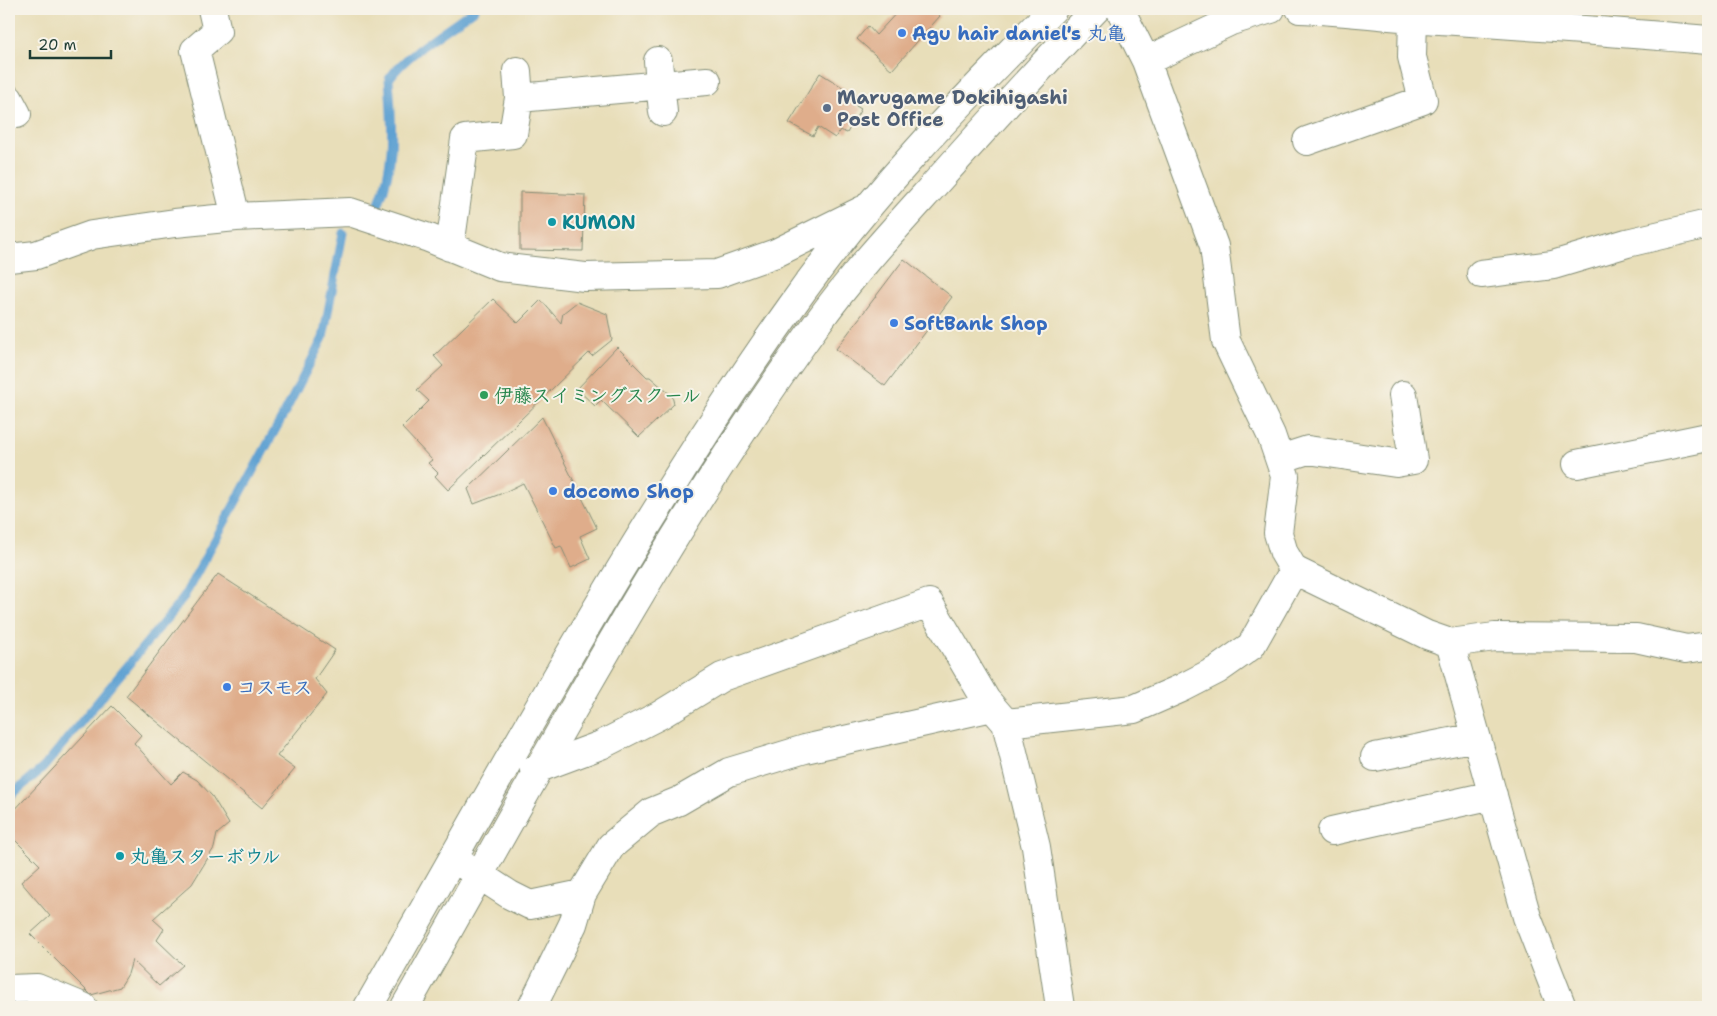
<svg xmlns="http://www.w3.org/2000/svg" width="1717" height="1016" font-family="'Shantell Sans','Klee One',sans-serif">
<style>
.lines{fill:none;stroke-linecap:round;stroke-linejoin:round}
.stream{stroke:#5fa1d2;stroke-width:9}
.building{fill:#dfad8b}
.minor-casing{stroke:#848e76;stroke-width:30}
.minor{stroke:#fff;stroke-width:28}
.shop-dot{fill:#3f7fe0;stroke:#f7f3e8;stroke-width:2}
.service-dot{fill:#5c6f8a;stroke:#f7f3e8;stroke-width:2}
.culture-dot{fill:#0f9aa8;stroke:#f7f3e8;stroke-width:2}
.leisure-dot{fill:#2e9e5b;stroke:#f7f3e8;stroke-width:2}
.labels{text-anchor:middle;stroke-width:4;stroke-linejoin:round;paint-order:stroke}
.shop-label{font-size:19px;font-weight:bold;fill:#366cbe;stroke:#f7f3e8;text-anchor:start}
.service-label{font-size:19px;font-weight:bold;fill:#4e5e75;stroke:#f7f3e8;text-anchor:start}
.culture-label{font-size:19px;font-weight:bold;fill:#0d838f;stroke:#f7f3e8;text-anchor:start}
.leisure-label{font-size:19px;font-weight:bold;fill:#27864d;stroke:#f7f3e8;text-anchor:start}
</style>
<rect width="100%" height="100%" fill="#f7f3e8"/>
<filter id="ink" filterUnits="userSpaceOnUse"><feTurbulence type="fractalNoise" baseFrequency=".02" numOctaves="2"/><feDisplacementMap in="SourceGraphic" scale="10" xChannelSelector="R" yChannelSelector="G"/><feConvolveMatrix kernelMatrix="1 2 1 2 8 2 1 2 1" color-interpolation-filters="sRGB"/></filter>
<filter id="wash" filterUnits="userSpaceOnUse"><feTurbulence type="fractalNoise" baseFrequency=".0096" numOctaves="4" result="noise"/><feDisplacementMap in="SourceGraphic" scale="20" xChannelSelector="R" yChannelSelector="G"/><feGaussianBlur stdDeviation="1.12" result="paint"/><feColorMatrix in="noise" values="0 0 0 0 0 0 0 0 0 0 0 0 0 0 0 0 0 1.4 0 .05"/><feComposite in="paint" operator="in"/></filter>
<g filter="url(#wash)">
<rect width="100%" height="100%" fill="#e8deb9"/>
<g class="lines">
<!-- stream -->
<path class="stream" d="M379 203C396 161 392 124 389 79 405 55 450 27 475 9
M9 797 43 768 182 600 284 414 323 338 343 233"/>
</g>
<g id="blocks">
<!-- building -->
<path class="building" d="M900 9H933L940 16 892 70 857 39 868 26 876 35Z
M820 73 860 98 856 106 861 109 847 133 840 130 835 138 818 127 813 136 789 123Z
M520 192 585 195 583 251 520 250Z
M904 259 952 297 885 386 836 349Z
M493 299 518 323 541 300 561 323 563 313 577 302 607 314 612 340 592 356 589 353 448 490 435 476 438 473 428 463 432 460 402 428 429 401 417 390 443 366 434 356Z
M617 347 647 377H650L672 396 674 404 639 437 601 400 595 406 577 389Z
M542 417 597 528 580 536 590 559 571 568 561 546 556 548 523 483 503 493 474 504 468 489Z
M218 574 335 650 315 679 327 694 277 756 295 769 262 808 126 696Z
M112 706 141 735 134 743 171 784 183 772 197 780 212 796 229 824 217 834 214 848 192 884 153 919 164 929 157 940 183 965 159 986 132 960 128 974 120 987 91 995 30 934 50 916 21 882 40 865 9 834V816Z"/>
</g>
</g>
<g filter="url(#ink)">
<use href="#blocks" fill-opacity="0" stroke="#848e76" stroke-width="1"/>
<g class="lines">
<defs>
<path id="minor" d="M212 9 217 31 195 50 236 217
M1120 9 1146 61 1214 246 1226 341 1271 435 1285 476 1278 533 1284 553 1294 570 1427 635 1450 643 1495 637 1636 638 1686 649 1708 646
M1300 9C1347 11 1393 17 1440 20 1529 26 1619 32 1708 40
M658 61 663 112
M1146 61 1231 21 1271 9
M517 71 519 98
M9 99 17 114
M1307 141 1423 100 1412 57 1413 17
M450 247 465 139 513 134 519 98 707 81
M9 258 36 255 92 235 175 223 236 217 350 212 429 238 500 267 585 277 717 274 776 253 863 210
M1481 274 1553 265 1627 243 1708 224
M1280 459 1308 450 1396 463 1413 460 1403 395
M1577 464 1708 437
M1450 643 1527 917 1562 1007
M1375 757 1476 737
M534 770 601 745 660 715 722 677 929 603 986 700 1006 723
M1332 831 1493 795
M464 865 510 895 530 905 582 894 573 924 532 1007
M582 894 611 846 652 812 679 801 729 772 805 749 992 707
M9 989 37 988 83 1007
M368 1007C504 771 633 529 791 307 867 199 960 102 1053 9
M405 1007C536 777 660 540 816 325 849 279 888 236 926 194 982 131 1038 69 1096 9
M1060 1007 1036 847 1006 723 1134 709 1182 688 1217 670 1251 646 1294 570"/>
</defs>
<!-- minor casing -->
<use href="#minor" class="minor-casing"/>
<!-- minor -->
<use href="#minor" class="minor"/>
</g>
</g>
<!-- markers -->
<g class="shop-dot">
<circle cx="902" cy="33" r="5"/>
<circle cx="894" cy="323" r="5"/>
<circle cx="553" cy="491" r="5"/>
<circle cx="227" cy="687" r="5"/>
</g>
<circle class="service-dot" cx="827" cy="108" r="5"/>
<g class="culture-dot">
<circle cx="552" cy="222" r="5"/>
<circle cx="120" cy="856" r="5"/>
</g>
<circle class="leisure-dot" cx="484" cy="395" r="5"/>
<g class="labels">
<!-- shop labels -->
<g class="shop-label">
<text x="912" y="40">Agu hair daniel's 丸亀</text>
<text x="904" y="330">SoftBank Shop</text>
<text x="563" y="498">docomo Shop</text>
<text x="237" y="694">コスモス</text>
</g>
<!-- service labels -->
<g class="service-label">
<text x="837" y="104">Marugame Dokihigashi<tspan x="837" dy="22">Post Office</tspan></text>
</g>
<!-- culture labels -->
<g class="culture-label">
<text x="562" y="229">KUMON</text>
<text x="130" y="863">丸亀スターボウル</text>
</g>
<!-- leisure labels -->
<g class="leisure-label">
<text x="494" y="402">伊藤スイミングスクール</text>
</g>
</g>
<!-- margin -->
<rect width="1717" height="1016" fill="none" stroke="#f7f3e8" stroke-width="30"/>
<!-- scale -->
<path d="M30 50v8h81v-8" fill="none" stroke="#1f3d34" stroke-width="2.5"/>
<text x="38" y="50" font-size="15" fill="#1f3d34" stroke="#f7f3e8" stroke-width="4" paint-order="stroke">20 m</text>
</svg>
